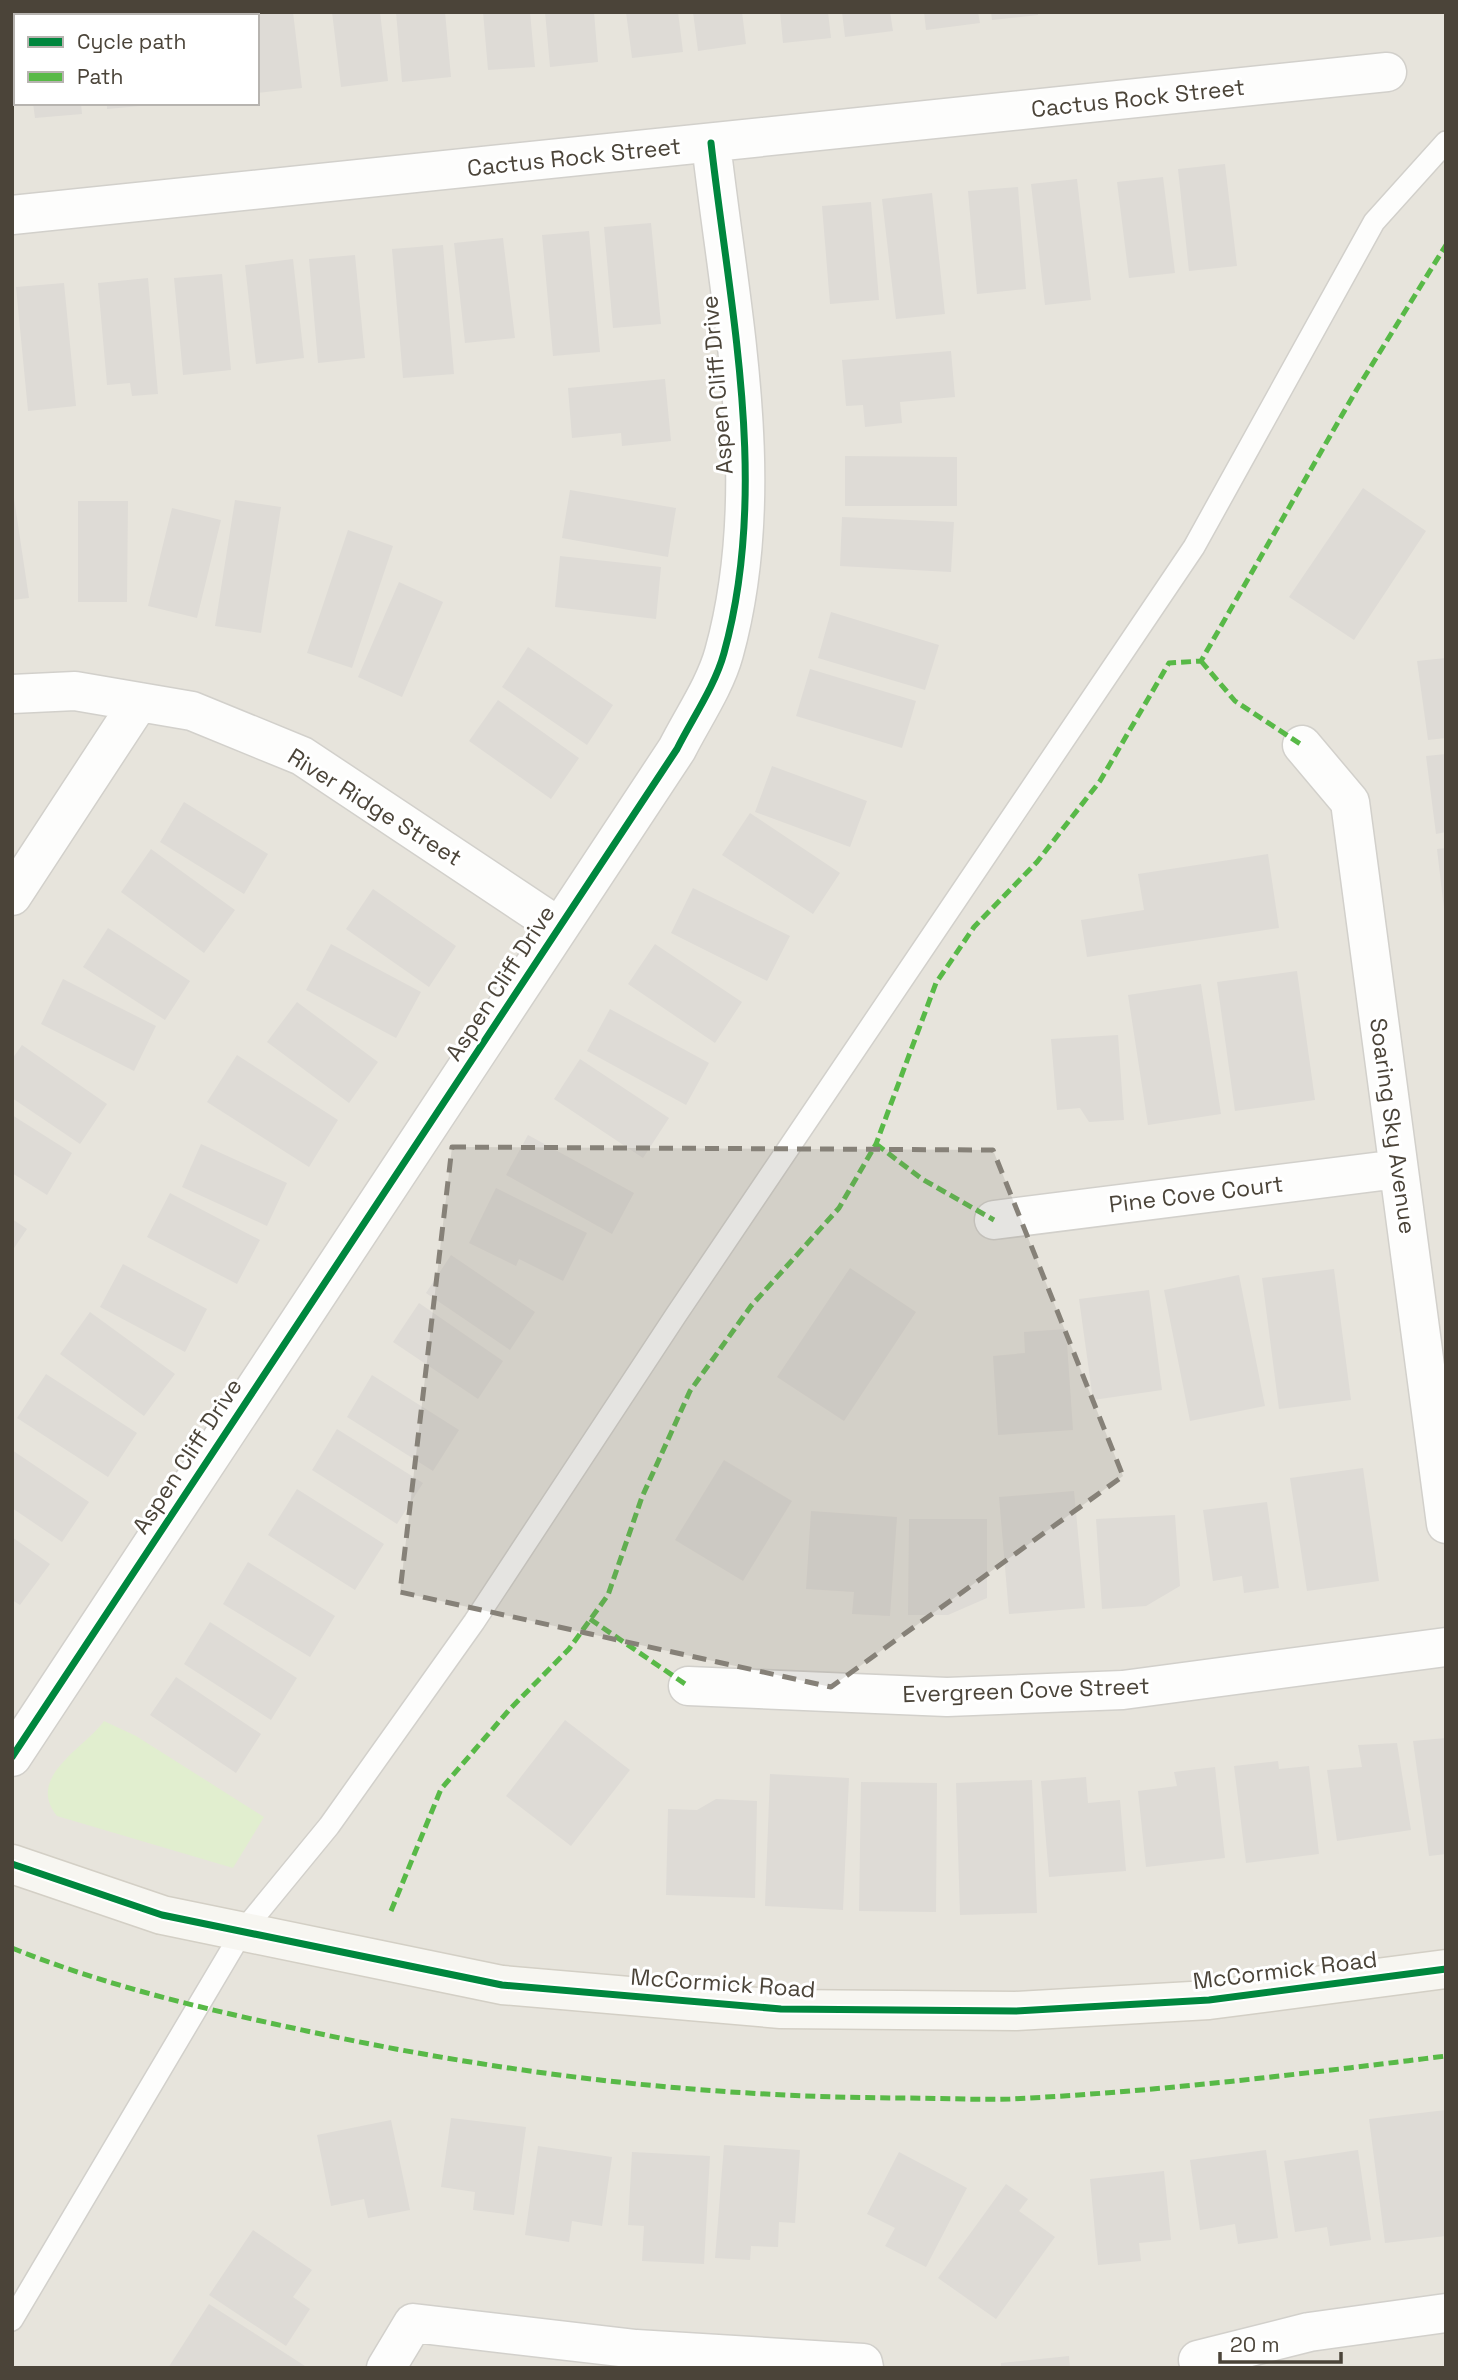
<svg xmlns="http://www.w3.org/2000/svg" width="1458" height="2380" font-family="'Space Grotesk',sans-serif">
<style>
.residential{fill:#e7e4dc;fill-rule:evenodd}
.green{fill:#e1eecf}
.building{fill:#dedbd6}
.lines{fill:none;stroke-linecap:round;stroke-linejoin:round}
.lane-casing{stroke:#d2d0cb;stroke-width:24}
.street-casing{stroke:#d2d0cb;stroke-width:41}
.secondary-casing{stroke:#d3cfc5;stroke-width:41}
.lane{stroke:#fdfdfc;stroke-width:21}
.street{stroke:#fdfdfc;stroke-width:38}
.secondary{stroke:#f7f6f1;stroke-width:38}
.quiet{stroke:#58b947;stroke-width:5;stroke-dasharray:10 5;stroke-linecap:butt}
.cycleway-casing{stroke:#fff;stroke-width:11}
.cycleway{stroke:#00873e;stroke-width:7}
.marked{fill:#868178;fill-opacity:0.2;stroke:#868178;stroke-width:5;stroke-dasharray:14 9;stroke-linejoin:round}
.labels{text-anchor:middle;stroke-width:6;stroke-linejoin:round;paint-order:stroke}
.street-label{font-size:23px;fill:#4b4439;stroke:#fff}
</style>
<rect width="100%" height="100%" fill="#f4f2ee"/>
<!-- residential -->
<path class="residential" d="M12 12H1446V2368H12ZM16 16H257V103H16Z"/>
<!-- green -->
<path class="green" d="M104 1721 136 1736 264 1817 233 1868 57 1816C25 1777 85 1748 104 1721Z"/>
<!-- building -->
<path class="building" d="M99 12H145L146 16H99Z
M181 12H232L233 16H181Z
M247 12H293L302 88 257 93V16H248Z
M332 12H380L388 81 341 87Z
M396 12H445L451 77 402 82Z
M483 12H530L535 67 488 70Z
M545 12H594L598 62 550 67Z
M626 12H678L683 52 632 58Z
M693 12H742L746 44 698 51Z
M780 12H828L831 38 783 43Z
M842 12H890L893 31 845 37Z
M924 12H978L980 23 926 30Z
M991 12H1038V15L992 20Z
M33 103H81L82 114 35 118Z
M107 103H151V105L107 109Z
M1225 164 1237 266 1189 271 1178 169Z
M1163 177 1175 273 1129 278 1117 182Z
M1077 179 1091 300 1045 305 1031 184Z
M1018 187 1026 289 977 294 968 191Z
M932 193 945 314 896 319 882 199Z
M871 202 879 300 830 304 822 206Z
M651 223 661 324 613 328 604 227Z
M589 231 600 352 553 356 542 235Z
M503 238 515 338 465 343 454 243Z
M443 245 454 374 403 378 392 249Z
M355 255 365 358 318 363 309 259Z
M293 259 304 358 256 364 245 265Z
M222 274 231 370 183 375 174 278Z
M148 278 158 394 132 396 130 383 107 385 98 283Z
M64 283 76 406 28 411 16 287Z
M951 351 955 397 900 402 902 423 865 427 863 405 846 406 842 360Z
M665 379 671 441 622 446 621 433 572 438 568 388Z
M845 456 957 457V506H845Z
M12 485 29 598 12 600Z
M1363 488 1426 531 1354 640 1289 597Z
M570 490 676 508 668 557 562 538Z
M235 500 281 507 261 633 215 626Z
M78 501H128L127 602H78Z
M172 508 221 520 197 618 148 606Z
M842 517 954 522 951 572 840 566Z
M348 530 393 546 352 668 307 653Z
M560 556 661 567 656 619 555 607Z
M399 582 443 602 402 697 358 677Z
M831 612 939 645 925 690 818 658Z
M528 647 613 705 587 745 502 687Z
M1446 658V738L1428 740 1417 661Z
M810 669 916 701 902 748 796 716Z
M498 700 579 758 551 799 469 741Z
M1446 754V832L1436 834 1426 756Z
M772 766 867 801 850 847 755 812Z
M184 802 268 854 244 894 160 842Z
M750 813 840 873 813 914 722 855Z
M1446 848V909H1444L1437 849Z
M151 849 235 910 204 953 121 892Z
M1268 854 1279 928 1087 957 1081 920 1144 910 1138 874Z
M693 888 790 936 767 981 671 933Z
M373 889 456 946 429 987 346 929Z
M108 928 190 981 165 1020 83 967Z
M331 944 421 992 396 1038 306 990Z
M655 944 742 1002 715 1043 628 984Z
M1297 971 1315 1100 1235 1111 1217 982Z
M63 979 156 1026 134 1071 41 1024Z
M1201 984 1221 1114 1148 1125 1128 995Z
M297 1002 378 1062 349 1103 267 1042Z
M610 1009 709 1063 686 1105 587 1051Z
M1118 1035 1124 1120 1089 1122 1080 1108 1057 1110 1051 1039Z
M22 1045 107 1104 80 1144 12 1098V1059Z
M237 1055 338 1120 309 1167 207 1102Z
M580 1059 669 1118 643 1158 554 1099Z
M12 1115 72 1153 47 1195 12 1173Z
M528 1135 634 1193 612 1234 506 1175Z
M201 1144 287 1183 267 1226 182 1187Z
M496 1188 587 1233 563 1281 519 1259 516 1266 469 1243Z
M170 1193 260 1240 237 1284 147 1237Z
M12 1219 27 1229 12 1251Z
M451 1255 535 1312 510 1350 426 1293Z
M123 1264 207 1309 185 1352 100 1307Z
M850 1268 916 1312 844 1421 777 1377Z
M1334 1269 1351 1400 1279 1409 1262 1278Z
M1239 1275 1265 1406 1190 1421 1164 1290Z
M1149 1290 1162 1390 1093 1400 1079 1299Z
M419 1303 503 1361 478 1399 393 1342Z
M90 1312 175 1374 144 1416 60 1354Z
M1066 1329 1073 1430 998 1435 993 1356 1025 1353 1024 1332Z
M46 1374 137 1433 108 1477 17 1418Z
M372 1375 459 1430 433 1471 347 1417Z
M337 1429 423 1483 397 1524 312 1470Z
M12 1450 89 1502 62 1542 12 1508Z
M724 1460 792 1501 743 1581 675 1540Z
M1363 1468 1379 1581 1307 1591 1290 1478Z
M297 1489 384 1544 355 1590 268 1535Z
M1074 1491 1085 1608 1009 1614 999 1497Z
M1267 1502 1279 1588 1244 1593 1242 1576 1213 1581 1203 1510Z
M811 1511 897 1517 890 1616 852 1614 854 1592 806 1589Z
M1175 1515 1180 1586 1146 1606 1102 1609 1096 1519Z
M909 1519H987V1598L948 1615H908Z
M12 1537 50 1564 20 1605 12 1600Z
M248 1562 335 1616 310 1657 223 1604Z
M210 1622 297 1678 271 1720 184 1664Z
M176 1677 261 1734 236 1773 150 1715Z
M565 1720 630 1770 571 1846 506 1796Z
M1446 1738V1854L1429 1856 1413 1741Z
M1397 1743 1411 1830 1337 1841 1327 1770 1362 1767 1358 1745Z
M1278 1761 1279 1769 1309 1766 1319 1854 1246 1863 1234 1766Z
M1215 1767 1225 1858 1146 1867 1138 1791 1177 1786 1174 1772Z
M770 1774 849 1778 843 1910 765 1906Z
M1086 1777 1088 1803 1120 1800 1126 1871 1049 1877 1041 1781Z
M1032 1780 1037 1913 960 1915 956 1783Z
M861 1782 937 1783 936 1912 859 1911Z
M716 1799 757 1801 755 1898 666 1895 668 1809 697 1810Z
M1446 2110V2236L1385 2243 1369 2119Z
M451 2118 526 2127 514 2215 473 2210 475 2192 441 2187Z
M391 2120 410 2210 368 2218 364 2199 331 2206 317 2135Z
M724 2145 800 2150 795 2223 779 2222 778 2247 751 2246 750 2260 715 2258Z
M538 2146 612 2157 602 2226 572 2221 569 2242 525 2235Z
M1266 2150 1278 2238 1238 2244 1235 2224 1200 2230 1190 2160Z
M1358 2150 1371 2240 1330 2246 1327 2227 1295 2232 1284 2161Z
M632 2152 710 2156 704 2264 642 2261 644 2226 628 2225Z
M899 2152 967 2188 926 2267 885 2246 895 2228 867 2214Z
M1164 2171 1171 2240 1139 2243 1141 2261 1098 2265 1090 2179Z
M1006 2184 1028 2199 1019 2211 1055 2237 996 2319 938 2278Z
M253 2230 312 2270 293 2297 310 2309 286 2346 209 2295Z
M209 2304 305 2366 304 2368H168Z
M1069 2356 1070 2368H1001V2363Z"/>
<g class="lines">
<defs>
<path id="lane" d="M12 2320 242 1932 329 1826 474 1622 676 1315 1194 547 1374 222 1446 142"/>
<path id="street" d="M12 215 1387 72
M12 694 75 691 192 711 302 756 559 927
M1302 745 1350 802 1446 1524
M12 896 139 702
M994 1220 1398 1169
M688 1686 947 1697 1123 1690 1446 1647
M12 1757 677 749C692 719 715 686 724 653 770 487 730 310 711 143
M1198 2360 1309 2332 1446 2313
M386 2368 413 2323 636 2349 863 2363 864 2368"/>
<path id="secondary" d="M12 1864 162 1915 502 1985 781 2009 1016 2011 1209 2000 1446 1969"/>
</defs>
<!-- lane casing -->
<use href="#lane" class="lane-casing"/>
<!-- street casing -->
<use href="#street" class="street-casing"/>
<!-- secondary casing -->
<use href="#secondary" class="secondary-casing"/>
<!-- lane -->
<use href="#lane" class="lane"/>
<!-- street -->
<use href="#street" class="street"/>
<!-- secondary -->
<use href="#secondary" class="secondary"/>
<!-- quiet -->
<path class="quiet" d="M1201 661 1235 701 1302 745
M876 1144 922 1179 994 1220
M590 1619 688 1686
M391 1911 441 1789 509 1710 569 1649 608 1595 642 1497 690 1391 751 1306 839 1208 876 1144 936 983 974 927 1037 862 1100 781 1169 663 1201 661 1357 389 1446 245
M12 1948C111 1988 217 2012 321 2034 514 2075 703 2097 900 2098 937 2098 974 2100 1010 2099 1156 2092 1301 2074 1446 2056"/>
<defs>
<path id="cycleway" d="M12 1757 677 749C692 719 715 686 724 653 770 487 730 310 711 143
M12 1864 162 1915 502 1985 781 2009 1016 2011 1209 2000 1446 1969"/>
</defs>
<!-- cycleway casing -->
<use href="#cycleway" class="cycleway-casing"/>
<!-- cycleway -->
<use href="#cycleway" class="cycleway"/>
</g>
<!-- marked area -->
<path class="marked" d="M452 1147 993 1150 1123 1476 831 1687 400 1592Z"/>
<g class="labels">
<!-- street labels -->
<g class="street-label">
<text transform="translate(1138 98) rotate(-6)" y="8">Cactus Rock Street</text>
<text transform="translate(574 157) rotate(-6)" y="8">Cactus Rock Street</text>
<text transform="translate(717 385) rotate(-95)" y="8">Aspen Cliff Drive</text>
<text transform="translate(375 807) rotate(32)" y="8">River Ridge Street</text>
<text transform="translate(500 983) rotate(-57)" y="8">Aspen Cliff Drive</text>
<text transform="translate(1393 1126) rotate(82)" y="8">Soaring Sky Avenue</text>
<text transform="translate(1196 1194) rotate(-7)" y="8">Pine Cove Court</text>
<text transform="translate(187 1456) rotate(-57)" y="8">Aspen Cliff Drive</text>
<text transform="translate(1026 1690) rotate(-2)" y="8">Evergreen Cove Street</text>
<text transform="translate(1285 1970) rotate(-7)" y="8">McCormick Road</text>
<text transform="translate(723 1983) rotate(4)" y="8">McCormick Road</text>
</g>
</g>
<!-- border -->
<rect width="1458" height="2380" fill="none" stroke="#4b4439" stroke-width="28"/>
<!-- legend -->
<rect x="14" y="14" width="245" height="91" fill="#ffffff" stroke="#b7b4b0" stroke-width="2"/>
<rect x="28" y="37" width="35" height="10" fill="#00873e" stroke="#b7b4b0" stroke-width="2"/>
<text x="77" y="49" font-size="21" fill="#4b4439">Cycle path</text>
<rect x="28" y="72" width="35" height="10" fill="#58b947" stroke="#b7b4b0" stroke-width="2"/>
<text x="77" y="84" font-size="21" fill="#4b4439">Path</text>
<!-- scale -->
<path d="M1220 2352v10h121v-10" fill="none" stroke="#4b4439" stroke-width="3.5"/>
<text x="1230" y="2352" font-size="21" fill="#4b4439" stroke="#ffffff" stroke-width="5" paint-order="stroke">20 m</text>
</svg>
